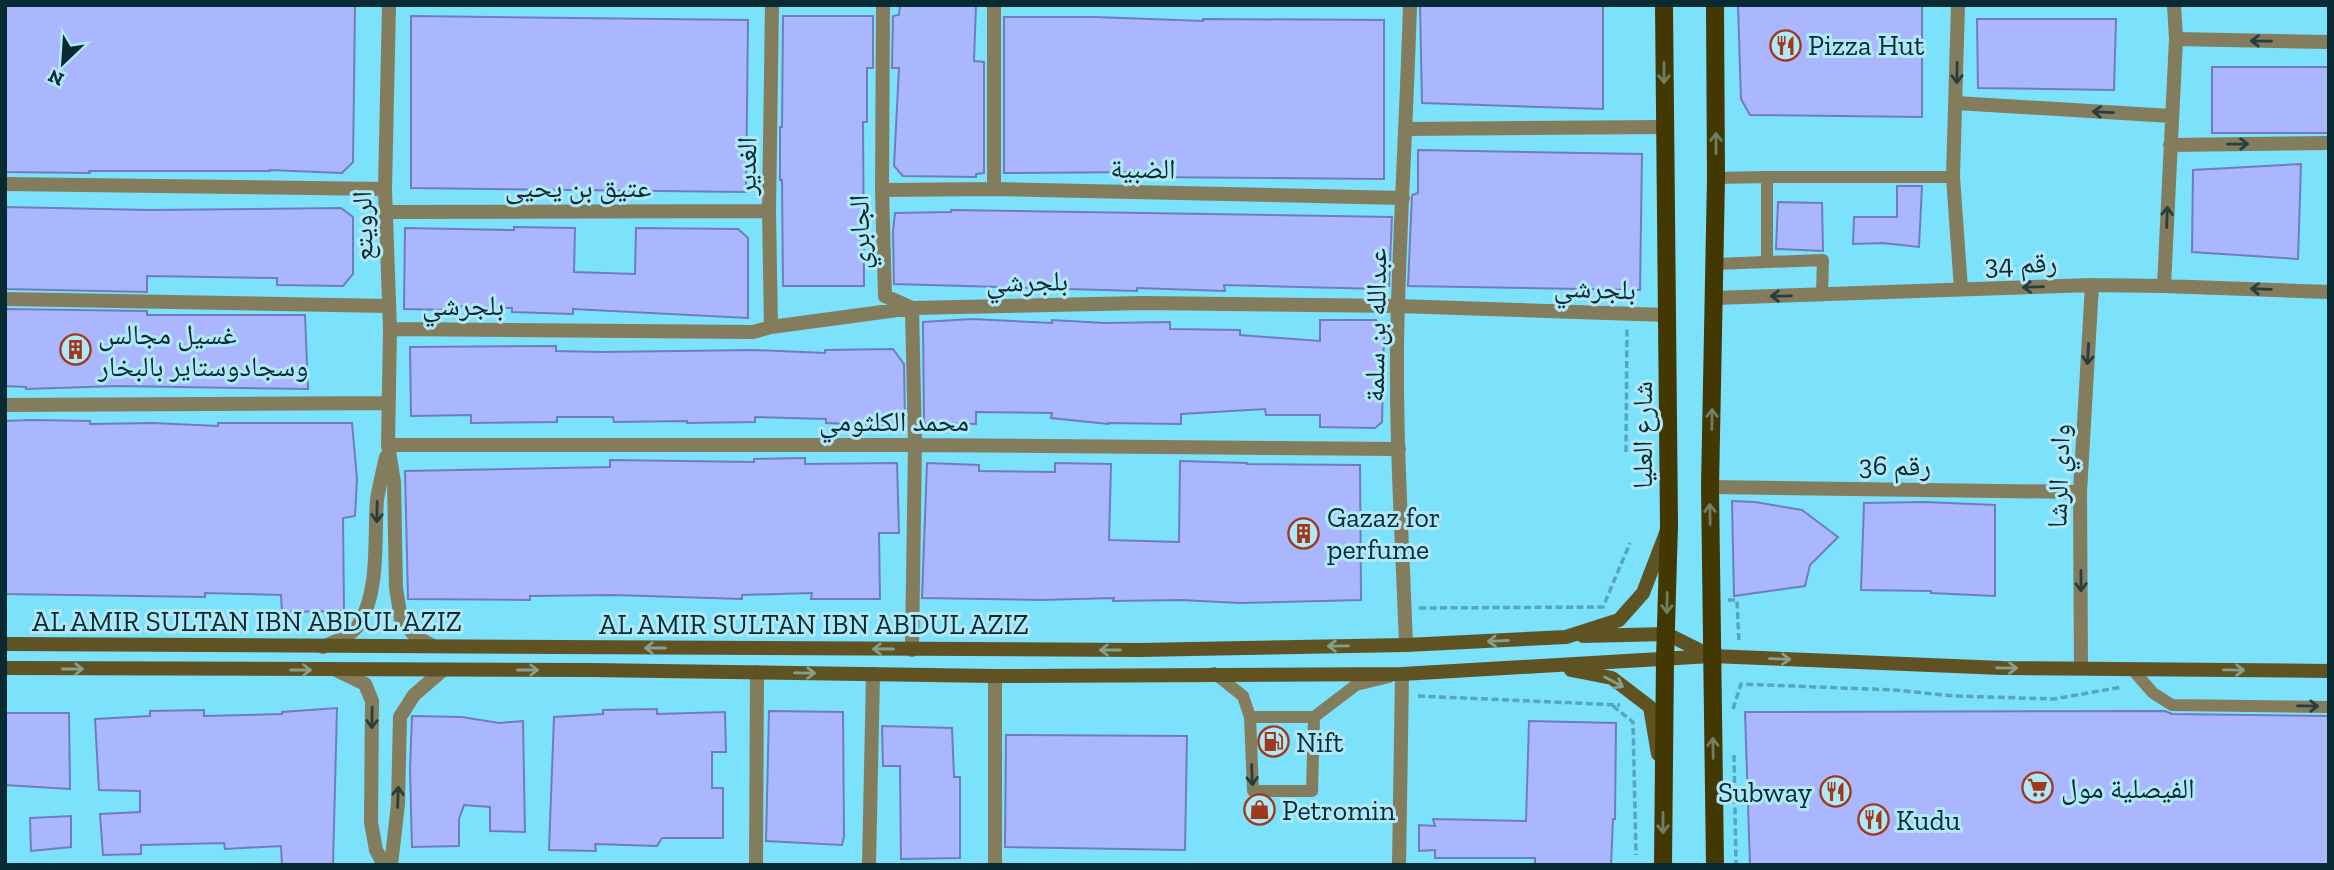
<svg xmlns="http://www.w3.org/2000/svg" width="2334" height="870" font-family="'Zilla Slab','Noto Naskh Arabic',serif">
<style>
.building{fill:#aab7fe;stroke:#717cbd;stroke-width:2}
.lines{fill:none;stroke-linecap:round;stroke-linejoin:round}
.path{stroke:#57a7ba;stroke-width:3.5;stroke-dasharray:7 3.5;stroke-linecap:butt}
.lane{stroke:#837c5d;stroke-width:12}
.street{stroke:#837c5d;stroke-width:14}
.secondary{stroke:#5f5323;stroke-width:14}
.primary{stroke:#433702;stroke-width:18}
.oneway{stroke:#273e3d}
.oneway2{stroke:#6f7e64}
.oneway3{stroke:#889e8d}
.labels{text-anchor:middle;stroke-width:6;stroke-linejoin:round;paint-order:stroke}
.poi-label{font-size:28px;fill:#082a32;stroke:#b0e8f7;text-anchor:start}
.street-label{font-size:28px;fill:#082a32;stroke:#b0e8f7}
</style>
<rect width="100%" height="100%" fill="#7ce1fa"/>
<!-- building -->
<path class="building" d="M5 5H355L353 162 342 173 270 170V171H89L90 173 5 172Z
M900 5H976L974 61 984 62V173L976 174V177L903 176 894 166 899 68H892L893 16 899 15Z
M1420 5H1603V109L1422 103Z
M1738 5H1922V117L1750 115 1741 99Z
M411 16 748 20 746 192 411 188Z
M783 16H873V68H867V122H863L864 286H783L782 180H780V127H782Z
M1004 17H1095L1203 21V19L1384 20V179L1140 177V172L1004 173Z
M1977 19H2116L2114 90 1978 88Z
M2212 67H2329V133H2212Z
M1418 150 1642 154 1640 290 1408 286 1412 195 1418 193Z
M2301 164 2298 259 2192 252 2193 170Z
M1897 186H1922L1919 247 1883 243 1853 244 1854 217H1897Z
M1778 202 1822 203 1823 251 1776 249Z
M5 207 150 210 341 208 353 217V274L343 286 277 285V278L147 276V292L5 289Z
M951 210 1392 217 1389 286H1381V289L1224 285 1225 291 1137 288V291L894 284 893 231 895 213 951 212Z
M514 227 575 228 574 272 635 274 636 228 738 229 748 238V318L573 309V314L512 312V308L449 306V310L404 309 405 228 514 230Z
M5 309 147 311V315H305L308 389 117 386 26 389V387L5 386Z
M972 319 1052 323V320L1105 323 1170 322V329L1240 330V335L1320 341V320H1376L1384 335 1382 422 1375 428 1320 427V415H1266L1265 409 1181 414V424L1108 423V424L1051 418 1052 413 976 412V424L924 423 923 322Z
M556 346V351L602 352 754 350 825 353V350L893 349 904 364 905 422H896L895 426 826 423V419L755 417V422L687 423V421L614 422 613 417H557V422L471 423V415L411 416 410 347Z
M32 420 90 421V424L153 423 218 426V423H352L357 479 355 516 343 518 344 611 282 612 281 595 205 593V597L5 594V421Z
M805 458V464L897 463 899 533H879L880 599H811L812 593 742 595V599L613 595 530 596V600L408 599 405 471 610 467V460L754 462V459Z
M1180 461 1247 463V464L1360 465 1361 600 1240 603 1181 600 1113 601 1114 598 1041 600 922 598 927 463 979 465V471L1055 472V463L1111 464 1109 540 1179 542Z
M1732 501 1755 502 1802 510 1838 537 1810 565 1805 586 1734 596Z
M1925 502 1995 505V596L1931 593V591L1861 590 1864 503Z
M337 708 333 865H282L281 846 225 849 224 843 141 845V854L103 855 100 814 140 812V791L99 790 95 719 150 716V711L204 710V716L282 714V712Z
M657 709V714L725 712 726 752H712V788H723V838H662L657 846 595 844 596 851 549 850 554 717 603 714V710Z
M769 711 843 712 844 836 842 845 766 841Z
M2165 711 2172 714 2329 716V865H1750L1745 712Z
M5 713H69L70 789 5 785Z
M412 716 462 717 499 723 523 721 525 832 490 831V807L464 805 459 819V846L412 847 410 770Z
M1529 721 1616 723 1615 819H1613L1611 865H1535V858H1435V850L1419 851V825L1435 826 1433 819 1526 821Z
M882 726 952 728 954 777H960V858L901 859 900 766H883Z
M1006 735 1187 736 1185 850 1005 847Z
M71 816V847L31 851 30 818Z"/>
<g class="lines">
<!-- path -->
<path class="path" d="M1626 452 1627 328
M1728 600H1737L1739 643
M1419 608 1603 607 1630 543
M1418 696 1620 705
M1613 706 1633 722 1636 855
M1733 709 1741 684 1895 690 1955 696 2054 699 2122 687
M1734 755 1736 865"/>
<!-- lane -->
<path class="lane" d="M1767 177H1953
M1716 178 1767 177V260
M1715 264 1823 260 1822 295
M2132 669 2153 693 2172 705 2329 707
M1214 673 1243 696 1250 717 1253 791H1312L1314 717 1356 685 1389 677
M1250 717H1314"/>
<!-- street -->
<path class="street" d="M389 5 385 189 390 329 388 445 394 482 396 588 401 619 415 636 433 646
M883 5 882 190 885 296 912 308 915 445 912 650
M1958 5 1953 177 1961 289
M2176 39 2329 42
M1956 103 2171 116
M1406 129 1664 127
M2170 145 2329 143
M5 184 385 189
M994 189V5
M882 190 994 189 1403 198
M386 212 769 211
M2164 286 2176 39 2174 5
M1715 298 2092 285 2164 286 2329 292
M5 299 388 306
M771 327 769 211 772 5
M390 329 753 332 771 327 912 308 1142 303 1398 306 1667 315
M5 405 388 403
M388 445H915L1399 449
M1710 487 2080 492
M1406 645C1402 532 1394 417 1398 304 1401 204 1407 105 1410 5
M323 647C335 641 352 636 359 624 380 591 374 537 377 500 379 486 383 471 386 457
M2081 668 2080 492 2092 285
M336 670 365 684 372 701 371 822 376 850 384 865
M391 865 398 804 400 717 414 695 443 670
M756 865 757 672
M869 865 873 674
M995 865V676
M1399 865 1402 674"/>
<!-- secondary -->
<path class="secondary" d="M1583 636 1667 634 1711 656 2002 668 2329 671
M5 644 1139 650 1406 645 1566 637 1619 620 1643 593 1666 533
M5 668 591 670 995 676 1402 674 1711 656
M1571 670 1612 678 1650 707 1658 754"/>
<!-- primary -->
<path class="primary" d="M1663 865 1665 660 1669 525 1664 5
M1715 865 1710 487 1716 178 1715 5"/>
</g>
<!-- one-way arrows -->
<defs><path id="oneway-shaft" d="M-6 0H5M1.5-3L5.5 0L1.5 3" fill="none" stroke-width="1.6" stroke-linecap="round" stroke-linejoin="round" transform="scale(1.75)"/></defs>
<g class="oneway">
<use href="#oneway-shaft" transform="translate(2261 41) rotate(-179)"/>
<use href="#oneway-shaft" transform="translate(1957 73) rotate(91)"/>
<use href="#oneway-shaft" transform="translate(2103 112) rotate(-177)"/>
<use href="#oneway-shaft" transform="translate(2238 144) rotate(-1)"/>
<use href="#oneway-shaft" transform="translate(2167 217) rotate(-88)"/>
<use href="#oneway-shaft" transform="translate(2033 287) rotate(178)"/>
<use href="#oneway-shaft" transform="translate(2261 289) rotate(-178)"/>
<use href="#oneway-shaft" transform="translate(1781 296) rotate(179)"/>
<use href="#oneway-shaft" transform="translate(2088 354) rotate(93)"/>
<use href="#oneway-shaft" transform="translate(377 512) rotate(91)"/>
<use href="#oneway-shaft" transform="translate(2081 581) rotate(90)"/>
<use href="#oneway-shaft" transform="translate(2308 706) rotate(1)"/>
<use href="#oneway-shaft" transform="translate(372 718) rotate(91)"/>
<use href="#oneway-shaft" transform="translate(1252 775) rotate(88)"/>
<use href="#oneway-shaft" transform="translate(398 797) rotate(-88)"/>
</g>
<g class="oneway2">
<use href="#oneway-shaft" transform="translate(1664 73) rotate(90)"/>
<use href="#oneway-shaft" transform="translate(1716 143) rotate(-90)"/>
<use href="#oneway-shaft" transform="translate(1712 419) rotate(-89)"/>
<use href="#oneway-shaft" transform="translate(1710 514) rotate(-91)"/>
<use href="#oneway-shaft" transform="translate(1667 603) rotate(91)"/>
<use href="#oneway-shaft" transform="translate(1713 748) rotate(-91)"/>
<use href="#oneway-shaft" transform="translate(1663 823) rotate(90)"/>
</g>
<g class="oneway3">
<use href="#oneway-shaft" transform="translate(1498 641) rotate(177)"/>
<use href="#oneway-shaft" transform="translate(1338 646) rotate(179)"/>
<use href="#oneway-shaft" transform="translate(655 648) rotate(-180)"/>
<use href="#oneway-shaft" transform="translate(883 649) rotate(-180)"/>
<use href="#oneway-shaft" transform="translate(1110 650) rotate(180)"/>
<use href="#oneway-shaft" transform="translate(1780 659) rotate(2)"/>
<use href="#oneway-shaft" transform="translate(2007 668) rotate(1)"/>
<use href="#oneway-shaft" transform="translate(73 669)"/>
<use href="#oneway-shaft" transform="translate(301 670)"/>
<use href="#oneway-shaft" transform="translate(528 670)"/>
<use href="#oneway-shaft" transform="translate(2234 670) rotate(1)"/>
<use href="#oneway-shaft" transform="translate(805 673) rotate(1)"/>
<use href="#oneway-shaft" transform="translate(1614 682) rotate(28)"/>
</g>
<!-- icons -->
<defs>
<symbol id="restaurant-ring" viewBox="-11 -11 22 22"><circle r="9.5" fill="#b0e8f7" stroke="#a0381c" stroke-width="1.5"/><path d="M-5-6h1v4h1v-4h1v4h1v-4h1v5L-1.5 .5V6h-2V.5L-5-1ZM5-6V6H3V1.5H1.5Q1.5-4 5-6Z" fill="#a0381c"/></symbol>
<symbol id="building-ring" viewBox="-11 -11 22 22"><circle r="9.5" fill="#b0e8f7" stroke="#a0381c" stroke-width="1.5"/><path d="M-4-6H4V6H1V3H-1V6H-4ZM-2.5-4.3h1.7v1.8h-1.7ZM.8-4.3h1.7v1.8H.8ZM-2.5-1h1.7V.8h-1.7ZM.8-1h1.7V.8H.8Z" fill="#a0381c"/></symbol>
<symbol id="fuel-ring" viewBox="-11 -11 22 22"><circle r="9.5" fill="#b0e8f7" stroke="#a0381c" stroke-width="1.5"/><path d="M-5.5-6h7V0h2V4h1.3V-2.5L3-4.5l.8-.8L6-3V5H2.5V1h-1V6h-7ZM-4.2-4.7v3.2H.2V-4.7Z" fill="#a0381c"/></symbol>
<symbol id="supermarket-ring" viewBox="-11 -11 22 22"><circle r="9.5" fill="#b0e8f7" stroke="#a0381c" stroke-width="1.5"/><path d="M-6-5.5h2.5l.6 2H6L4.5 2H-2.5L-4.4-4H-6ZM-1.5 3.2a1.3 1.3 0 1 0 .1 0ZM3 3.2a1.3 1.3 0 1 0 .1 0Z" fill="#a0381c"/></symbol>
<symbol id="shop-ring" viewBox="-11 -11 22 22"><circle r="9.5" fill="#b0e8f7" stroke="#a0381c" stroke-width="1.5"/><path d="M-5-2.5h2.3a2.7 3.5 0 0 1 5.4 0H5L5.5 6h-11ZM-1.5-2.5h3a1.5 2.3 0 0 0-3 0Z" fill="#a0381c"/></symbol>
</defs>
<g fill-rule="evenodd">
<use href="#restaurant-ring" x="1768" y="28" width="35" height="35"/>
<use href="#building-ring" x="58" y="332" width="35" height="35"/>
<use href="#building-ring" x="1286" y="516" width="35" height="35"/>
<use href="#fuel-ring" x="1256" y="724" width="35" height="35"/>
<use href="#supermarket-ring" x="2020" y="770" width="35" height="35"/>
<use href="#restaurant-ring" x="1818" y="774" width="35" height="35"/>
<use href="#shop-ring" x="1242" y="792" width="35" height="35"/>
<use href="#restaurant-ring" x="1856" y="802" width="35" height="35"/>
</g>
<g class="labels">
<!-- poi labels -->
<g class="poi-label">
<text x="1808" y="55">Pizza Hut</text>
<text x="98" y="344">غسيل مجالس<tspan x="98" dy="32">وسجادوستاير بالبخار</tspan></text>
<text x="1327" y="527">Gazaz for<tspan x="1327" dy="32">perfume</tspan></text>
<text x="1296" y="752">Nift</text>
<text x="2061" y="798">الفيصلية مول</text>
<text x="1812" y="802" text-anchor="end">Subway</text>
<text x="1282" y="820">Petromin</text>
<text x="1896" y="830">Kudu</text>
</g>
<!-- street labels -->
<g class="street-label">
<text transform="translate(746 166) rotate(-89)" y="10">الغدير</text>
<text transform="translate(1143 168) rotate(1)" y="10">الضبية</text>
<text x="578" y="197">عتيق بن يحيى</text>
<text transform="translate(362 226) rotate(-91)" y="10">الرويتع</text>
<text transform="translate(859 232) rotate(-91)" y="10">الجابري</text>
<text transform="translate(2021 263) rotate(-2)" y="10">رقم 34</text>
<text transform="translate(1027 281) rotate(-1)" y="10">بلجرشي</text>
<text transform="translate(1595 288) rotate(2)" y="10">بلجرشي</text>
<text x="463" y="315">بلجرشي</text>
<text transform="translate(1375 325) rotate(-89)" y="10">عبدالله بن سلمة</text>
<text x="894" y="431">محمد الكلثومي</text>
<text transform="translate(1642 435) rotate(-90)" y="10">شارع العليا</text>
<text transform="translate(1895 465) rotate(1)" y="10">رقم 36</text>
<text transform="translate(2058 476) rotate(-88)" y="10">وادي الرشا</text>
<text x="247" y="631">AL AMIR SULTAN IBN ABDUL AZIZ</text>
<text x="814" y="634">AL AMIR SULTAN IBN ABDUL AZIZ</text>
</g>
</g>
<!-- border -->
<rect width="2334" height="870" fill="none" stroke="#082a32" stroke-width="14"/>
<!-- north arrow -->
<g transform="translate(63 63) rotate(205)" stroke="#b0e8f7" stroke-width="5" paint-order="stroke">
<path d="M0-5L12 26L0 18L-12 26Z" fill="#082a32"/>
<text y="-10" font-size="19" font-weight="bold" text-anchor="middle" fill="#082a32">N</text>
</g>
</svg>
